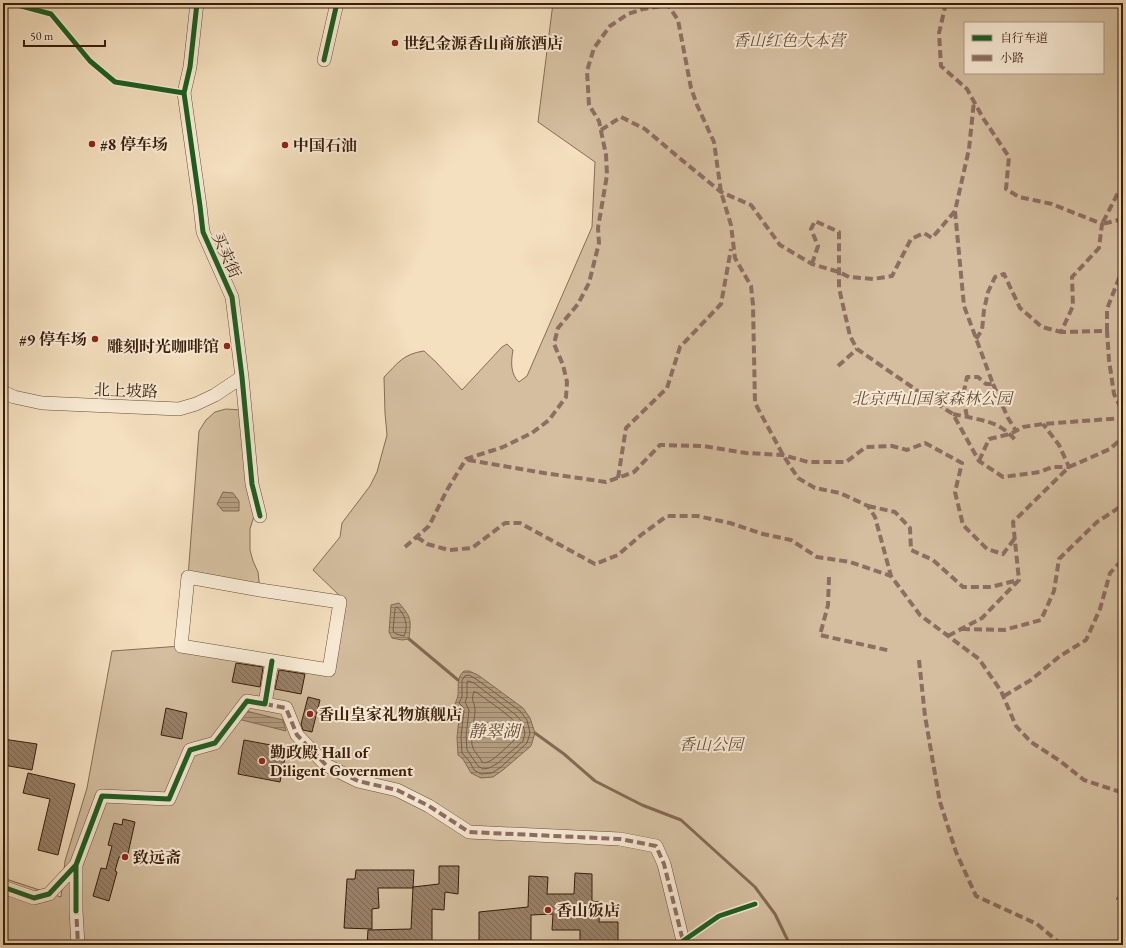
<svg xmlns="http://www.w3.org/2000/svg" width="1126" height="948" font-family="'EB Garamond','Noto Serif SC',serif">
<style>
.park{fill:#d4be9f;stroke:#866d54;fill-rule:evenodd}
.water{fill:url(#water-rules);stroke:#826951}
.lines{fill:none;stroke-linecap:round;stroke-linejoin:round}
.shore{stroke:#765c46;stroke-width:1}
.stream{stroke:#826951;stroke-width:3}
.building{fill:url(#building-back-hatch);stroke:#371c0a}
.minor-casing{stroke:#664d37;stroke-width:14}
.minor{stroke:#f8ead5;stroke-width:13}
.quiet{stroke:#8d6e63;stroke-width:4;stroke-dasharray:8 4;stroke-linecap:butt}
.cycleway-casing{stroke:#f8ead5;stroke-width:8}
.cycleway{stroke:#1b5e20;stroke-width:5}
.poi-dot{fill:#8f2418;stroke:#f8ead5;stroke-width:1.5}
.labels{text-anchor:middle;stroke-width:4;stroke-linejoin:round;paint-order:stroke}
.park-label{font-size:16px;font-style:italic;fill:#664d37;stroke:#f8ead5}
.poi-label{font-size:16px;font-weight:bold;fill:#371c0a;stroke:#f8ead5;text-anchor:start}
.street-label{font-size:16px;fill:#371c0a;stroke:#f8ead5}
.water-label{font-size:17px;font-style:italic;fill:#634934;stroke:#f8ead5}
</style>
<defs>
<pattern id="water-rules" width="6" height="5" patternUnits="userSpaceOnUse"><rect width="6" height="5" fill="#b49d81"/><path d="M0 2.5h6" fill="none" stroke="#937f68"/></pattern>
<pattern id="building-back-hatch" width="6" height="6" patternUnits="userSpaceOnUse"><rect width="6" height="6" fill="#998168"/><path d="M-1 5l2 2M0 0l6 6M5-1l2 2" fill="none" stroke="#7e6954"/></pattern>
</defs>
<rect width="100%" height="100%" fill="#f4dfbe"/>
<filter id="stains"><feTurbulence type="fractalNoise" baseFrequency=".005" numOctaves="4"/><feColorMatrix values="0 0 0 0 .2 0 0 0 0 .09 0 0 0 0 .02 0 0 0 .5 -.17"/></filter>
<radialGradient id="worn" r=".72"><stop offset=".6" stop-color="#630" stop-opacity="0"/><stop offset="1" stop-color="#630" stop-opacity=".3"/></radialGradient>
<!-- park -->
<path class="park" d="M553 3H1123V945H3V878L61 897 65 861 87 788 112 651 181 646 329 670 341 597 313 570 340 537 342 523 370 486 377 472 387 435 385 413 384 377C398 363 403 354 424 351L436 362 462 390 502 347 507 344 513 350C511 361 510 374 519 382L527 376 592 227 595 162 538 122ZM965 23H1103V73H965Z
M226 409 241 410 254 516 250 529V550L253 561 258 572 260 590 188 577 199 431 206 420 215 412Z"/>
<!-- water -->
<path class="water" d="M223 492 233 493 239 501V511H223L217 504Z
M399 603C412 618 411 620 409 639L402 640 392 638 389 632 391 605Z
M464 671H469L478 675 523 708 530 718 535 733 531 746 503 770 493 777 481 778 471 773 463 759 458 755 457 737 460 710 454 708C455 703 457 700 458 695 459 686 456 678 464 671Z
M246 711 283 720 286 731 238 719Z"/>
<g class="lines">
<!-- shore -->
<path class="shore" d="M397 607C405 614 409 626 404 636L396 634 393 631 395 609Z
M465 676 469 675 476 679 520 711 527 720 530 733 527 743 501 767 492 773 481 774 474 770 470 762 462 753 461 737 464 710 463 707 459 703 462 697V681Z
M468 681 474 683 516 715 522 722 525 733 523 741 498 763 489 768 483 769 478 766 467 750 466 737 469 710 465 702 467 697V683Z
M474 692H476C485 699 512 716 517 725 519 729 519 733 518 737 509 744 497 758 488 762 485 763 485 763 482 762 480 757 475 753 473 748 469 740 475 720 475 710 475 702 470 701 474 692Z"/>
<!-- stream -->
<path class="stream" d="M409 639 458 680
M535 733 564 754 595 781 642 805 681 820 755 887 775 914 790 945"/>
</g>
<!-- building -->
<path class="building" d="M236 663 263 667 260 687 232 682Z
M279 670 305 674 301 694 275 689Z
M308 697 320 700 312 732 303 730 301 724Z
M166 708 187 713 182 739 161 735Z
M3 739 37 744 32 770 3 765Z
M244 740 287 748 280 782 238 774Z
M28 773 75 784 58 855 38 850 50 799 23 793Z
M123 819 135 822 127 858 119 857 115 871 117 872 109 901 93 896 101 868 106 869 112 846 108 845 114 823 122 825Z
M439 866H459L458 894 445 892 444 910 432 909V945H367L368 930 411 929 413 887 439 884Z
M356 870H414L413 888H378L379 908 372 909V929L344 928 347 879H355Z
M575 873 592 874V901L600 902 599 922H618V942L580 941V930H552L553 914 531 915V945H479V912L528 907 529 876 548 877 547 894H574Z"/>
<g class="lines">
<defs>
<path id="minor" d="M197 3 190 67 184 93 200 206 203 232 232 297 242 377 252 484 260 516
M324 60 337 3
M3 392 14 397 42 403 179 409 196 404 215 395 242 377
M188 577 260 590 340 602 329 670 181 646Z
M265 704 286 708 297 735 326 765 358 781 397 790 429 806 469 832 620 839 656 846 664 864 683 941 689 945
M3 887 34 898 49 894 76 865
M78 945 76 911V865L102 796 169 799 190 750 215 743 247 701 265 704 272 661"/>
</defs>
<!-- minor casing -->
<use href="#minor" class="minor-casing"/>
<!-- minor -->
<use href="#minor" class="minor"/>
<!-- quiet -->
<path class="quiet" d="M946 3 939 33 941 66 967 89 983 118 1009 157 1006 189 1019 197 1052 204 1102 224 1099 248 1072 277 1073 306 1061 332 1107 331 1109 360 1114 394 1123 412
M601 130 621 117 645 129 683 161 721 192 751 205 780 245 812 264 839 272 849 277 873 279 892 276 911 239 924 233 932 238 955 211
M1123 183 1102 224 1123 219
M812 264 818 246 811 229 815 221 839 232V288L850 336 857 349 925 396 953 414 979 461 1003 477 1040 472 1052 467H1069L1059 445 1043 424
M1107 331V309L1123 268
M976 339 982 330 984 310 988 292 995 277 1004 274 1020 308 1042 327 1061 332
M838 366 857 349
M993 384 1008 418 1016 431
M953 414C966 417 989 420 1000 427 1007 431 1012 436 1017 442
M967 417 963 396 967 377H978L986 384H993L977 341 964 306 955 211 969 149 974 101
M468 460 544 473 606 482 634 472 660 445 703 446 746 453 783 455 808 462H846L866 447 892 446 907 450 925 443 962 463 955 492 963 525 987 549 1003 554 1015 538
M979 461 989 439 1010 434 1023 427 1043 424 1123 418
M618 478 626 428 667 388 680 347 721 304 731 249
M868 506 895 512 910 528 911 550 933 560 963 587H991L1018 580
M417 537 427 544 449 550 472 548 505 523H520L595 564 618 555 641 535 667 516H697L730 523 763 534 791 540 817 557 850 562 891 576 920 615 979 659 1001 691 1016 726 1031 742 1060 761 1084 780 1123 793
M405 547 429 526 447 490 466 459 503 447 532 433 549 420 566 397 567 382 563 365 554 344 558 328 578 304 589 283 599 243 598 228 607 175 606 155 599 121 589 105 587 71 594 48 610 26 628 14 643 9 668 5 678 20 691 88 697 105 714 142 721 192 731 225 735 258 751 286 753 305 755 403 783 455 798 478 815 488 840 493 868 506 875 517 891 576
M829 577 828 605 820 635 891 651
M962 629 1004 630 1041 620 1054 591 1059 559 1097 522 1123 505
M948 636 982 618 1019 580 1013 522 1069 467 1110 449 1123 437
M919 660 925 716 940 803
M1004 696 1031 680 1060 656 1086 640 1100 609 1110 573 1123 559
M265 704 286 708 297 735 326 765 358 781 397 790 429 806 469 832 620 839 656 846 664 864 683 941 689 945
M940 802 956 852 976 896 1037 924 1062 945
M1123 893 1118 899 1123 911
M76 907 78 945"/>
<defs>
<path id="cycleway" d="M10 3 51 14 90 61 115 82 184 93
M197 3 190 67 184 93 200 206 203 232 232 297 242 377 252 484 260 516
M324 60 337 3
M3 887 34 898 49 894 76 865
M76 911V865L102 796 169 799 190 750 215 743 247 701 265 704 272 661
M680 945 683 941 719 916 755 904"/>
</defs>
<!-- cycleway casing -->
<use href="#cycleway" class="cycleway-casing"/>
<!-- cycleway -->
<use href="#cycleway" class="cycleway"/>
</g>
<!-- markers -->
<g class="poi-dot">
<circle cx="395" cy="43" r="4"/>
<circle cx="92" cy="144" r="4"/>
<circle cx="285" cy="145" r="4"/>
<circle cx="95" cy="339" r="4"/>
<circle cx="227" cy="346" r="4"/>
<circle cx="310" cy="714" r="4"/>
<circle cx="262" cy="761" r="4"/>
<circle cx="125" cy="857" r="4"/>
<circle cx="548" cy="910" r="4"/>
</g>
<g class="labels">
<!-- park labels -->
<g class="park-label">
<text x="789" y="46">香山红色大本营</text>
<text x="932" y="404">北京西山国家森林公园</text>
<text x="711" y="750">香山公园</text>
</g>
<!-- poi labels -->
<g class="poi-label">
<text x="403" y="49">世纪金源香山商旅酒店</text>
<text x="100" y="150">#8 停车场</text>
<text x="293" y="151">中国石油</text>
<text x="87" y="345" text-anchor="end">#9 停车场</text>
<text x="219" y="352" text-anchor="end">雕刻时光咖啡馆</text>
<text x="318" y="720">香山皇家礼物旗舰店</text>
<text x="270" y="758">勤政殿 Hall of<tspan x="270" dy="18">Diligent Government</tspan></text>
<text x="133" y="863">致远斋</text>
<text x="556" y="916">香山饭店</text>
</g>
<!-- street labels -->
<g class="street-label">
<text transform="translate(227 255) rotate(66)" y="6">买卖街</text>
<text transform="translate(126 390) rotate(2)" y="6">北上坡路</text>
</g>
<!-- water labels -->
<g class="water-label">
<text x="494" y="737">静翠湖</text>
</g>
</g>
<!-- margin -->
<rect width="1126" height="948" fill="none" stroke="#f4dfbe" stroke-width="16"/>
<rect x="4" y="4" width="1118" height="940" fill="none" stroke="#371c0a" stroke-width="2"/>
<rect x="8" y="8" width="1110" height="932" fill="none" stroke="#371c0a"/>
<!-- legend -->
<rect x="964" y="22" width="140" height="52" fill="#f8ead5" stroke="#ab9884"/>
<rect x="972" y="35" width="20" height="6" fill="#1b5e20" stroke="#ab9884"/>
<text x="1000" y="42" font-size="12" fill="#371c0a">自行车道</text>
<rect x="972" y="55" width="20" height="6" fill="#8d6e63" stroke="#ab9884"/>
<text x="1000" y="62" font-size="12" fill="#371c0a">小路</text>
<!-- scale -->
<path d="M24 40v6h81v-6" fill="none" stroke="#371c0a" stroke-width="2"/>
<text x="30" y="40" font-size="12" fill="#371c0a" stroke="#f8ead5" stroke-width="3" paint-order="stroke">50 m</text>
<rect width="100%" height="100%" filter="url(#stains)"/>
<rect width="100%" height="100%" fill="url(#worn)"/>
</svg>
